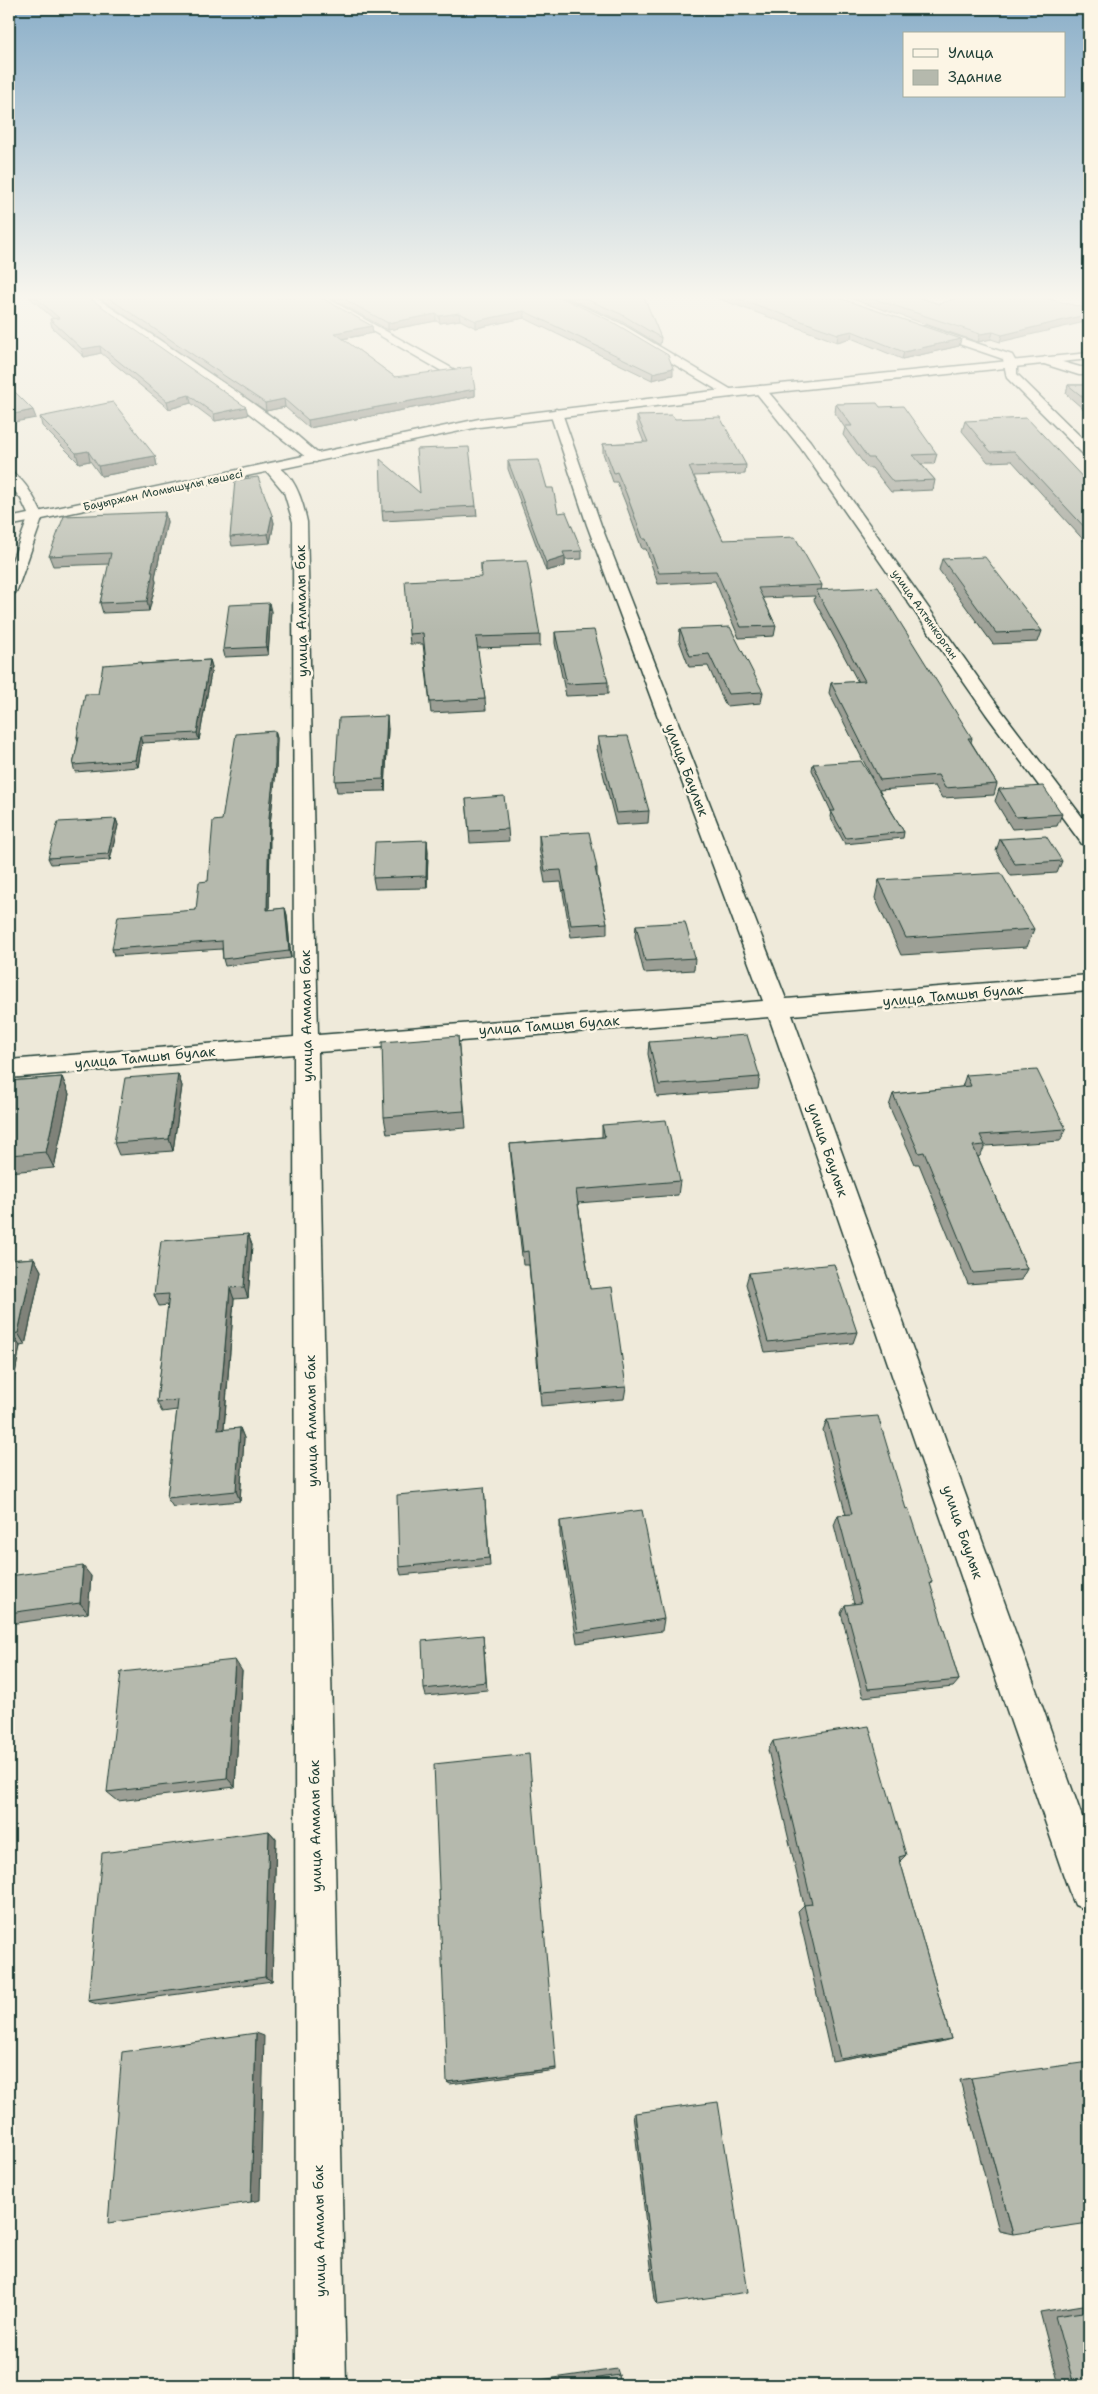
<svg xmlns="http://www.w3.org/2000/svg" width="1098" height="2394" font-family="'Shantell Sans',sans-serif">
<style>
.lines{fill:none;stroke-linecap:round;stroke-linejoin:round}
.street-casing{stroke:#1f3d34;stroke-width:3}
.secondary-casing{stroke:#1f3d34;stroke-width:3}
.street{fill:#fcf5e5;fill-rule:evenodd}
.secondary{fill:#fcf5e5;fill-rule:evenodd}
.wall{fill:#9c9f95;stroke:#1f3d34}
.shaded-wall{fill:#7f8279;stroke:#1f3d34}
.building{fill:#b5b9ad;stroke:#1f3d34}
.labels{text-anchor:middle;stroke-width:5;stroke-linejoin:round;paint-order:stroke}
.far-street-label{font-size:11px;fill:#1f3d34;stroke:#fcf5e5}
.street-label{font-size:14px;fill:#1f3d34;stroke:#fcf5e5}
</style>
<rect width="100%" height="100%" fill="#efeada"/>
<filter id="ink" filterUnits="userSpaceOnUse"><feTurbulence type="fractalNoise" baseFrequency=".02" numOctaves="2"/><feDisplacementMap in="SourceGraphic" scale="10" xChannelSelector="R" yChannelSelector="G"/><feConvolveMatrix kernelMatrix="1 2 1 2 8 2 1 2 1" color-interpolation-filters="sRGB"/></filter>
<g filter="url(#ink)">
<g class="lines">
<defs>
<path id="street" d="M83 297H95L237 392 294 433 323 458 316 462 311 461 228 397Z
M313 297H325L455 370 453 373H445Z
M548 297H561L620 323 737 393 731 397 727 396 612 327Z
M925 326 1012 355 1017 364V374L1089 445V456L1084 455 1007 378 1003 359 921 331V327Z
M1045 357 1080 367H1089V375H1079L1041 363 1039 361Z
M760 386 764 387 810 441 998 706 1089 826V846L1082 844 986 714 800 447 754 390Z
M556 409 562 413 601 525 786 999 1089 975V991L792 1015 1089 1836V1911L1075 1905 1069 1891 769 1017 318 1052 346 2385H296L294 1054 9 1078V1060L294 1037 293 522 284 492 264 468 271 464C294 470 303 502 307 522L318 1035 763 1001 587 525 550 413Z
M9 472C24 476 37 503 43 516L17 590 15 593 9 595V569L29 516 21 499 9 484Z"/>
<path id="secondary" d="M1089 353V359L731 397 479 427 9 526V518L479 419 731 389Z"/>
</defs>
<!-- street casing -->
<use href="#street" class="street-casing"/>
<!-- secondary casing -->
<use href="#secondary" class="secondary-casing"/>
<!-- street -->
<use href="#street" class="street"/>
<!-- secondary -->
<use href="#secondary" class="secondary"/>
</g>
<!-- wall -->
<path class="wall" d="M29 297H88L248 415 215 421 191 403 169 409 101 353 84 357 52 327 50 319H54Z
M98 297H320L372 326 373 333 343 339 395 377 475 389V396L309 428 285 407 266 411Z
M329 297H560L673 375 652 380 524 318 476 328 460 320 440 323 436 321 388 330Z
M565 297H644L661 338 660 345 621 321Z
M714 297H836L961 339 959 346 902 359 851 338 837 342Z
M846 297H918L939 304 1041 297 1000 342 991 339 978 342Z
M1068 385H1089V414L1066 394Z
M836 404 880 407 937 454 934 464H921L935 480 933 490 891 492 872 468H867L843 435 845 428 835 413Z
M637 416 675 419 746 465 745 474 694 476 723 540 822 585 821 590 972 738 971 742 997 784 994 795 942 798 935 786 879 790 904 832 903 838 845 844 830 817 831 811 812 770 813 764 872 778 829 693 831 683 858 682 814 600 815 596 763 598 776 626 774 636 739 638 715 581 658 584 646 549H642L625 502 617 482H613L603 453V444L644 442 637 425Z
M40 417 155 456 157 466 101 476 90 461 79 463 42 426Z
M965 421 1089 484V546L1012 461 988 462 962 431Z
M508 461 547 488 558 513 582 551V559L565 560V566L546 571 508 469Z
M420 493 476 506 477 516 383 521 382 511Z
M165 512 167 522 155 577 156 582 149 611 103 613 100 603 109 564 53 566 49 556Z
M272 515 274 523 270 543 232 546 230 537Z
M942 559 1042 631 1038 642 993 644 939 570Z
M481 563 540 635V646L477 648 485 699 486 710 431 713 423 644H410L409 634 481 577Z
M271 611 268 655 225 657 223 649Z
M680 629 763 692 761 703 726 706 708 666 689 667 679 640Z
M555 632 608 682V694L566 696 555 643Z
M210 660 212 667 199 740 142 743 138 767 75 772 73 765 78 742 77 737 98 694 142 664Z
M388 728 385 791 337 792 335 781Z
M275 731 277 738 276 771 270 824 269 910 285 908 287 915 291 958 225 966 223 959 222 949 114 956 112 949 196 910 208 881Z
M598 737 649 811 648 823 616 825 597 749Z
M999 789 1062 814 1057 826 1012 829 995 801Z
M466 799 508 829 509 841 470 843Z
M116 819 118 825 110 860 51 864 48 858Z
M539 835 597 868V875L607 923V934L571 937 561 882 545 883 539 847Z
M1000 839 1062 861 1057 873 1011 876 996 851Z
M427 840 428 852 427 888 375 889 373 878Z
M879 880 1034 929 1027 947 901 955 875 898Z
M636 925 695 958 694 970 644 973 635 937Z
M458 1036 466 1128 387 1134 384 1117Z
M649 1042 760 1077 758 1089 657 1097 648 1054Z
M178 1074 182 1086 173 1151 119 1155 114 1143Z
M966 1075 1066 1129 1060 1141 985 1146 980 1156 978 1157 1027 1269 1021 1280 968 1284 919 1164H915L889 1106 893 1094 962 1087Z
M62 1077 69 1094 54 1168 9 1172V1081Z
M602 1125 680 1181 678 1195 578 1203 590 1289 626 1387 624 1399 541 1406 529 1265H523L511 1158 510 1144 602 1137Z
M248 1234 252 1245 248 1298 234 1299 224 1430 240 1428 244 1438 240 1501 173 1507 167 1498 177 1410 162 1412 157 1402 168 1305 159 1306 154 1295Z
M34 1258 41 1271 25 1345 20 1346 9 1407V1260Z
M749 1273 857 1332 853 1343 765 1352 746 1284Z
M827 1420 932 1582 930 1585 959 1680 953 1687 863 1697 841 1613 845 1605 854 1604 834 1525 838 1515H846L823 1430Z
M484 1487 490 1566 401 1575 399 1567Z
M560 1521 664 1619 662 1631 577 1643 560 1534Z
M9 1576H91L88 1613 9 1624Z
M483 1635 487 1690 426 1696 424 1689Z
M242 1671 235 1787 118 1801 107 1792Z
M773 1741 906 1855 900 1861 951 2039 940 2042 832 2061 798 1911 804 1905 768 1750Z
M269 1831 276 1839 272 1981 100 2005 88 2001Z
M556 2068V2070L450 2084 447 2082Z
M971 2078 1013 2234 999 2231 960 2080Z
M635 2113 658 2305 655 2300 633 2114Z
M1089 2304V2385H1059L1040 2312Z
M617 2369 619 2375 620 2385H505Z"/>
<!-- shaded-wall -->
<path class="shaded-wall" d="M524 311V318L476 328V321Z
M459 313 460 320 440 323 439 316Z
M436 314V321L388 330V323Z
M1089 314V321L1000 342 1002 335Z
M372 326 373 333 336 340 335 333Z
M852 331 851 338 837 342 838 334Z
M993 332 991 339 978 342 980 334Z
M961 339 959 346 902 359 904 352Z
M100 346 101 353 84 357 82 349Z
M673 368V375L652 380 653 373Z
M475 389V396L309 428 308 420Z
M189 395 191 403 169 409 167 401Z
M284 399 285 407 266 411 265 403Z
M246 407 248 415 215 421 214 414Z
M33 410 36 418 9 423V415Z
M88 451 90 461 79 463 76 453Z
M155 456 157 466 101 476 98 466Z
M165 512 167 522 155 577 156 582 149 611 147 601 151 572Z
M272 515 274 523 270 543 268 534Z
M565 557V566L546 571V563Z
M269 603 271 611 268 655 266 647Z
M210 660 212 667 199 740 197 733Z
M387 716 388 728 385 791 384 779Z
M275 731 277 738 276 771 270 824 269 917 267 910 269 817Z
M140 736 142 743 138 767 135 760Z
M116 819 118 825 110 860 108 854Z
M427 840 428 852 427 888 426 876Z
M285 908 287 915 291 958 289 951Z
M9 926 13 937 9 953Z
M178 1074 182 1086 173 1151 169 1139Z
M62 1077 69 1094 54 1168 46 1152Z
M248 1234 252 1245 248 1298 244 1287Z
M34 1258 41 1271 25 1345 18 1333Z
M230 1288 234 1299 223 1440 218 1430Z
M12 1334 20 1346 9 1407V1349Z
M240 1428 244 1438 240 1501 236 1491Z
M83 1566 91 1576 88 1613 80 1603Z
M235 1660 242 1671 235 1787 227 1778Z
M269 1831 276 1839 272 1981 265 1977Z
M256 2033 264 2036 260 2200 251 2202Z"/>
<!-- building -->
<path class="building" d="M35 297H88L246 407 214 414 189 395 167 401 100 346 82 349 50 319 59 318Z
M107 297H320L372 326 335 333 395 377 471 367 475 389 308 420 284 399 265 403Z
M340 297H560L611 321 668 355 673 368 653 373 524 311 476 321 459 313 439 316 436 314 388 323Z
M581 297H644L661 338 621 314Z
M734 297H836L961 339 904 352 852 331 838 334Z
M868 297H918L939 304 960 297H1041L1089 309V314L1002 335 993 332 980 334Z
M1068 385H1089V402Z
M9 386 33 410 9 415Z
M113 402 155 456 98 466 88 451 76 453 40 417Z
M877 403 880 407 903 406 937 454 913 455 935 480 893 482 873 458H868L845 426H852L836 404Z
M672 415 675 419 720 417 746 465 689 467 723 540 795 537 822 585 758 588 776 626 741 627 716 571 659 573 646 539H643L626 493 617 472 614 473 603 444 648 442 637 416Z
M1027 418 1089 484V532L1014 451 991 452 965 421Z
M469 447 476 506 382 511 380 459 420 493 416 449Z
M539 460 547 488H553L558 513 566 512 582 551 563 552 565 557 546 563 508 461Z
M258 477 272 515 268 534 230 537 235 480Z
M165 512 151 572H153L147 601 100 603 111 553 49 556 64 516Z
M985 557 1042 631 996 633 942 559Z
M527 561 540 635 476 637 485 699 430 702 423 633 409 634 405 581 482 577 481 563Z
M878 587 972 738H968L997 784 945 788 938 775 880 780 831 683 865 681 816 590Z
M269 603 266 647 223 649 229 605Z
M730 627 763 692 728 694 709 654 690 656 680 629Z
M594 630 608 682 567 684 555 632Z
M210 660 197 733 140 736 135 760 73 765 79 737H77L85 694H98L103 665 142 662 141 664Z
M387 716 384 779 335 781 339 718Z
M275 731V764L269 817 267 910 285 908 289 951 223 959 222 941 112 949 118 916 196 910 199 882 208 881 213 821 222 820 236 734Z
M628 736 649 811 616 813 598 737Z
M861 761 904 832 846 838 831 811H835L813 764Z
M1043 786 1062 814 1016 817 999 789Z
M504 796 508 829 469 831 466 799Z
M116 819 108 854 48 858 58 822Z
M589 832 597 868H595L607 923 571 925 561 870 545 871 539 835Z
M1046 836 1062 861 1015 864 1000 839Z
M427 840 426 876 373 878 375 842Z
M1001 873 1034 929 906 938 879 880Z
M685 922 695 958 645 961 636 925Z
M747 1035 760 1077 659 1085 649 1042Z
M458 1036 464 1111 384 1117 382 1042Z
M1037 1070 1066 1129 980 1135 985 1145 973 1146 1027 1269 973 1273 924 1152 919 1153 893 1094 971 1086 966 1075Z
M178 1074 169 1139 114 1143 125 1078Z
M62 1077 46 1152 9 1155V1081Z
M666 1120 680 1181 576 1190 590 1289 612 1287 626 1387 541 1393 528 1251 523 1252 510 1144 605 1137 602 1125Z
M248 1234 244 1287 230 1288 218 1430 240 1428 236 1491 167 1498 178 1400 157 1402 169 1294 154 1295 161 1241Z
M34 1258 18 1333 12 1334 9 1349V1260Z
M834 1264 857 1332 768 1342 749 1273Z
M878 1416 906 1509 908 1508 932 1582 930 1583 959 1680 868 1689 845 1605 861 1603 838 1515 852 1514 827 1420Z
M484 1487 489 1558 399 1567 397 1495Z
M642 1510 664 1619 578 1632 560 1521Z
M83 1566 80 1603 9 1613V1576Z
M483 1635 486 1682 424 1689 422 1641Z
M235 1660 227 1778 107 1792 121 1672Z
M869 1726 906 1855 899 1857 951 2039 840 2058 804 1905 812 1904 773 1741Z
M529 1754 556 2068 447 2082 434 1764Z
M269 1831 265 1977 88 2001 102 1853Z
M256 2033 251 2202 108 2223 122 2052Z
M1089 2062V2223L1013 2234 971 2078Z
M718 2102 748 2292 658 2305 635 2113Z
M1089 2311V2385H1074L1055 2316Z
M619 2375 620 2385H553Z"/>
</g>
<!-- sky -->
<linearGradient id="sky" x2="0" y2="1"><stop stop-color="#8bafc9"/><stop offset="0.47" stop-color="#f8f6ee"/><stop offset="1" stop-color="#f8f6ee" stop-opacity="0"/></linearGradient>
<rect width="1098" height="632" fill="url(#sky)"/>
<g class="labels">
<!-- far-street labels -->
<g class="far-street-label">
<text transform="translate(163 490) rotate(-12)" y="4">Бауыржан Момышұлы көшесі</text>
<text transform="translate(925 614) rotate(55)" y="4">улица Алтынкорган</text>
</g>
<!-- street labels -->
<g class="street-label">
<text transform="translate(301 611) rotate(-91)" y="5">улица Алмалы бак</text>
<text transform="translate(687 770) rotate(69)" y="5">улица Баулык</text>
<text transform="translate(953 995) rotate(-5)" y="5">улица Тамшы булак</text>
<text transform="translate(306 1016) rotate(-91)" y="5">улица Алмалы бак</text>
<text transform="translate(549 1025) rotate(-4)" y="5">улица Тамшы булак</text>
<text transform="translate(145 1057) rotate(-5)" y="5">улица Тамшы булак</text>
<text transform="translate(828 1150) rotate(71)" y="5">улица Баулык</text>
<text transform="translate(311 1421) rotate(-91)" y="5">улица Алмалы бак</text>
<text transform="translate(963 1532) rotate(71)" y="5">улица Баулык</text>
<text transform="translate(315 1826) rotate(-91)" y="5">улица Алмалы бак</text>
<text transform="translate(319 2231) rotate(-91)" y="5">улица Алмалы бак</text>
</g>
</g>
<!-- margin -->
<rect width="1098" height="2394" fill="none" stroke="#fcf5e5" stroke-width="30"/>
<rect x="15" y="15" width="1068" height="2364" fill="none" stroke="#1f3d34" stroke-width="2" filter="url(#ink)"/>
<!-- legend -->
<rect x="903" y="32" width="162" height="65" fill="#fcf5e5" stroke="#a4ab9e"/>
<rect x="913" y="49" width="25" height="8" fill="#fcf5e5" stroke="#a4ab9e"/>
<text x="948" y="58" font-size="15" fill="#1f3d34">Улица</text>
<rect x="913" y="70" width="25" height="15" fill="#b5b9ad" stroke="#a4ab9e"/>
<text x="948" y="82" font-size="15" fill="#1f3d34">Здание</text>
</svg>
